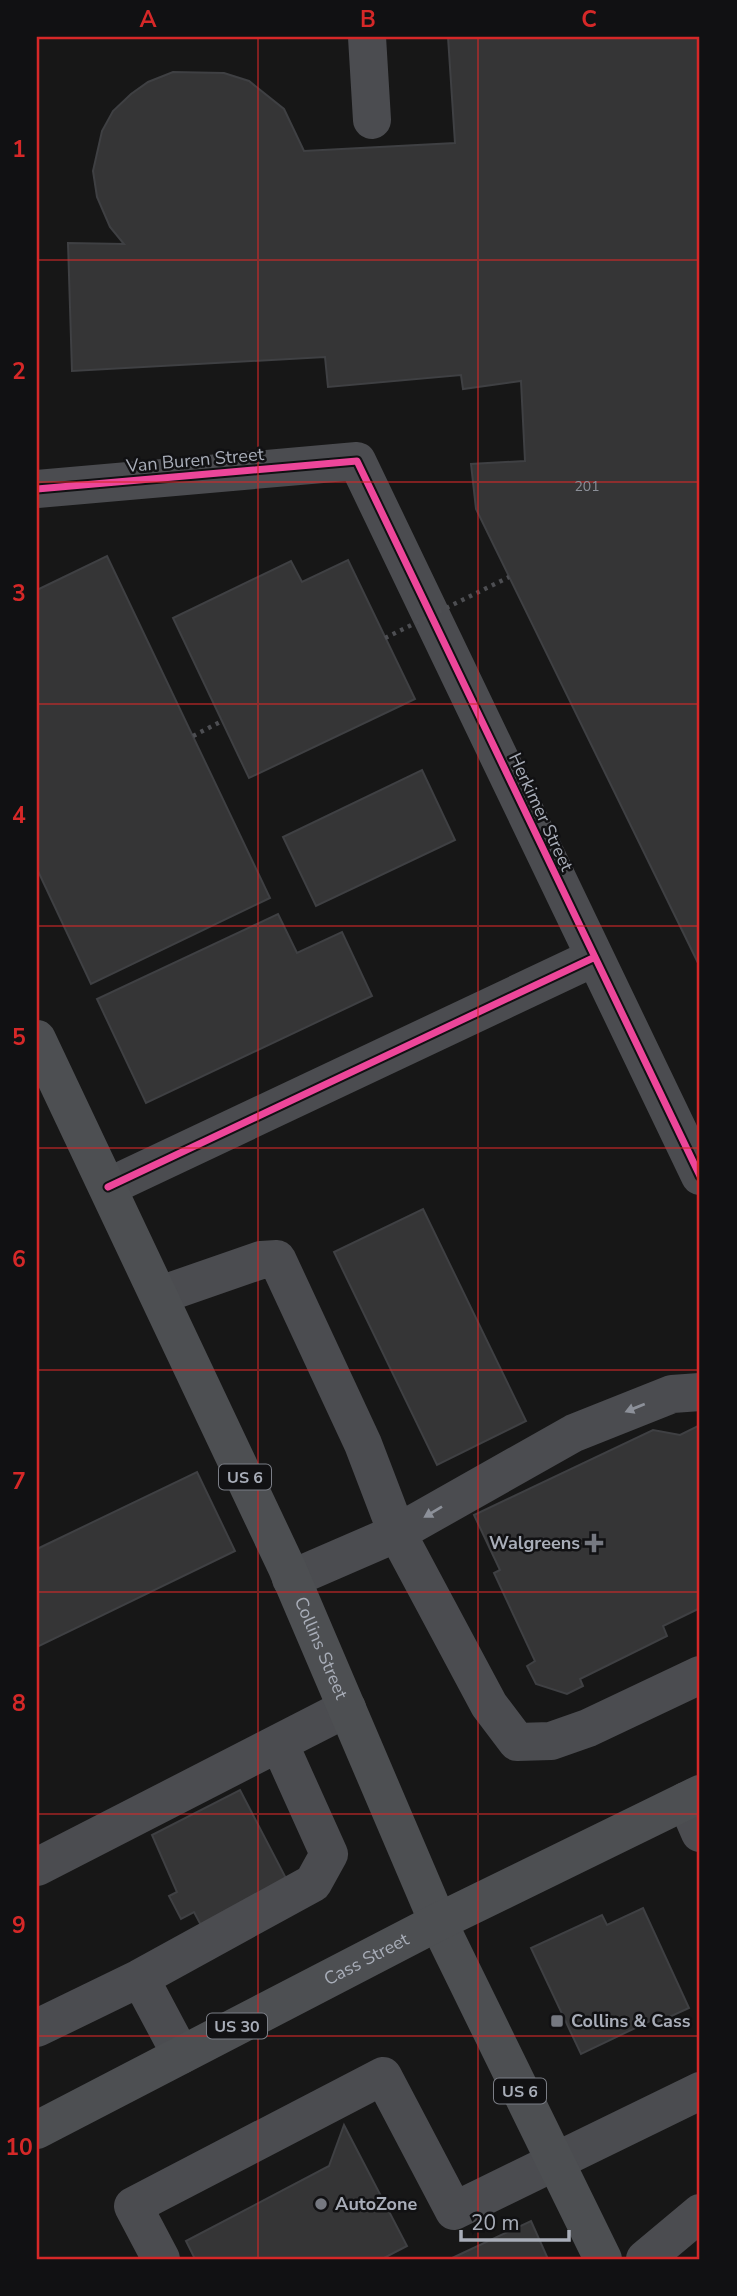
<svg xmlns="http://www.w3.org/2000/svg" width="737" height="2296" font-family="'Nunito Sans',sans-serif">
<style>
.building{fill:#353536;stroke:#3f4043;stroke-width:2}
.lines{fill:none;stroke-linecap:round;stroke-linejoin:round}
.path{stroke:#4d4e52;stroke-width:4.5;stroke-dasharray:3.5 5;stroke-linecap:butt}
.minor{stroke:#4b4c50;stroke-width:38}
.major{stroke:#4d4f52;stroke-width:38}
.path-bridge{stroke:#4d4e52;stroke-width:4.5;stroke-dasharray:3.5 5;stroke-linecap:butt}
.cycleway-casing{stroke:#111113;stroke-width:11}
.cycleway{stroke:#ed469a;stroke-width:7}
.oneway{fill:#8c9099}
.grid{fill:none;stroke:#d62828;stroke-width:2;stroke-opacity:0.55}
.poi-dot{fill:#757880;stroke:#111113;stroke-width:2.5}
.labels{text-anchor:middle;stroke-width:5;stroke-linejoin:round;paint-order:stroke}
.number-label{font-size:14px;fill:#8b8f98}
.shield{fill:#111113;stroke:#7b7e86;stroke-width:2}
.shield-label{font-size:16px;font-weight:bold;fill:#a8adb8}
.street-label{font-size:18px;fill:#a8adb8;stroke:#111113}
.poi-label{font-size:18px;font-weight:bold;fill:#a8adb8;stroke:#111113;text-anchor:start}
.neatline{fill:none;stroke:#d62828;stroke-width:2.5}
.grid-label{font-size:23px;text-anchor:middle;font-weight:bold;fill:#d62828}
</style>
<rect width="100%" height="100%" fill="#171717"/>
<!-- building -->
<path class="building" d="M448 37H700V967L476 509 471 464 525 461 521 381 463 389 461 375 328 387 325 357 72 371 68 243 124 244 110 227 97 197 93 171 102 131 113 111 131 94 148 82 173 72 224 73 249 81 284 109 304 151 455 143Z
M107 556 270 898 91 984 37 869V590Z
M348 560 415 699 249 778 173 618 291 561 302 582Z
M422 770 455 840 316 906 283 837Z
M278 914 297 953 342 932 372 996 146 1103 97 999Z
M423 1209 526 1421 437 1465 334 1252Z
M700 1425V1608L663 1626 667 1636 580 1679 583 1686 567 1694 536 1684 527 1666 535 1661 494 1573 500 1570 474 1515 653 1430 680 1435Z
M197 1472 235 1551 37 1647V1549Z
M240 1790 290 1886 204 1931 194 1912 181 1919 169 1896 177 1892 152 1835Z
M643 1908 689 2008 654 2024 652 2020 581 2054 531 1948 602 1915 607 1925Z
M344 2125 407 2246 382 2259H195L186 2241 329 2166Z
M531 2221 548 2259H450Z"/>
<g class="lines">
<!-- path -->
<path class="path" d="M193 736 222 721"/>
<!-- minor -->
<path class="minor" d="M367 37 372 120
M37 489 357 461 700 1176
M108 1187 593 958
M160 1295 261 1260 277 1259 363 1444 397 1533 291 1579
M700 1392 672 1394 574 1433 397 1533 489 1705 517 1742 551 1741 588 1728 700 1675
M686 1801 700 1833
M37 1867 347 1708
M37 2028 140 1978
M181 2055 140 1978 313 1883 329 1854 279 1743
M161 2259 133 2206 383 2076 454 2211 700 2091
M645 2259 700 2213"/>
<!-- major -->
<g class="major">
<path id="s1" d="M37 1039 287 1568 438 1922 603 2259"/>
<path id="s2" d="M37 2130 438 1922 700 1794"/>
</g>
<!-- path-bridge -->
<path class="path-bridge" d="M385 638 509 577"/>
<defs>
<path id="cycleway" d="M37 489 357 461 700 1176
M108 1187 593 958"/>
</defs>
<!-- cycleway casing -->
<use href="#cycleway" class="cycleway-casing"/>
<!-- cycleway -->
<use href="#cycleway" class="cycleway"/>
</g>
<!-- one-way arrows -->
<defs><path id="oneway-solid" d="M-6-.8H1V-3.2L6.5 0L1 3.2V.8H-6Z" transform="scale(1.75)"/></defs>
<g class="oneway">
<use href="#oneway-solid" transform="translate(635 1408) rotate(158)"/>
<use href="#oneway-solid" transform="translate(433 1512) rotate(149)"/>
</g>
<!-- grid -->
<path class="grid" d="M258 37V2259M478 37V2259M37 260H700M37 482H700M37 704H700M37 926H700M37 1148H700M37 1370H700M37 1592H700M37 1814H700M37 2036H700"/>
<!-- markers -->
<g class="poi-dot">
<path d="M590.5 1532.5h7v7h7v7h-7v7h-7v-7h-7v-7h7z"/>
<rect x="550" y="2014" width="14" height="14" rx="3.5"/>
<circle cx="321" cy="2204" r="7"/>
</g>
<g class="labels">
<!-- number labels -->
<g class="number-label">
<text x="587" y="491">201</text>
</g>
<!-- shield labels -->
<g class="shield">
<rect x="219" y="1464.5" width="52" height="25" rx="5"/>
<rect x="207" y="2013.5" width="60" height="25" rx="5"/>
<rect x="494" y="2078.5" width="52" height="25" rx="5"/>
</g>
<g class="shield-label">
<text x="245" y="1483">US 6</text>
<text x="237" y="2032">US 30</text>
<text x="520" y="2097">US 6</text>
</g>
<!-- street labels -->
<g class="street-label">
<text transform="translate(195 460) rotate(-5)" y="6">Van Buren Street</text>
<text transform="translate(541 812) rotate(65)" y="6">Herkimer Street</text>
<text dy="6" stroke="none"><textPath href="#s1" startOffset="672">Collins Street</textPath></text>
<text dy="6" stroke="none"><textPath href="#s2" startOffset="371">Cass Street</textPath></text>
</g>
<!-- poi labels -->
<g class="poi-label">
<text x="580" y="1549" text-anchor="end">Walgreens</text>
<text x="571" y="2027">Collins &amp; Cass</text>
<text x="335" y="2210">AutoZone</text>
</g>
</g>
<!-- border -->
<rect width="737" height="2296" fill="none" stroke="#111113" stroke-width="77"/>
<!-- scale -->
<path d="M461 2230v10h108v-10" fill="none" stroke="#a8adb8" stroke-width="3.5"/>
<text x="471" y="2230" font-size="21" fill="#a8adb8" stroke="#111113" stroke-width="5" paint-order="stroke">20 m</text>
<rect x="38" y="38" width="660" height="2220" class="neatline"/>
<g class="grid-label">
<text x="148" y="27">A</text>
<text x="368" y="27">B</text>
<text x="589" y="27">C</text>
<text x="19" y="157">1</text>
<text x="19" y="379">2</text>
<text x="19" y="601">3</text>
<text x="19" y="823">4</text>
<text x="19" y="1045">5</text>
<text x="19" y="1267">6</text>
<text x="19" y="1489">7</text>
<text x="19" y="1711">8</text>
<text x="19" y="1933">9</text>
<text x="19" y="2155">10</text>
</g>
</svg>
